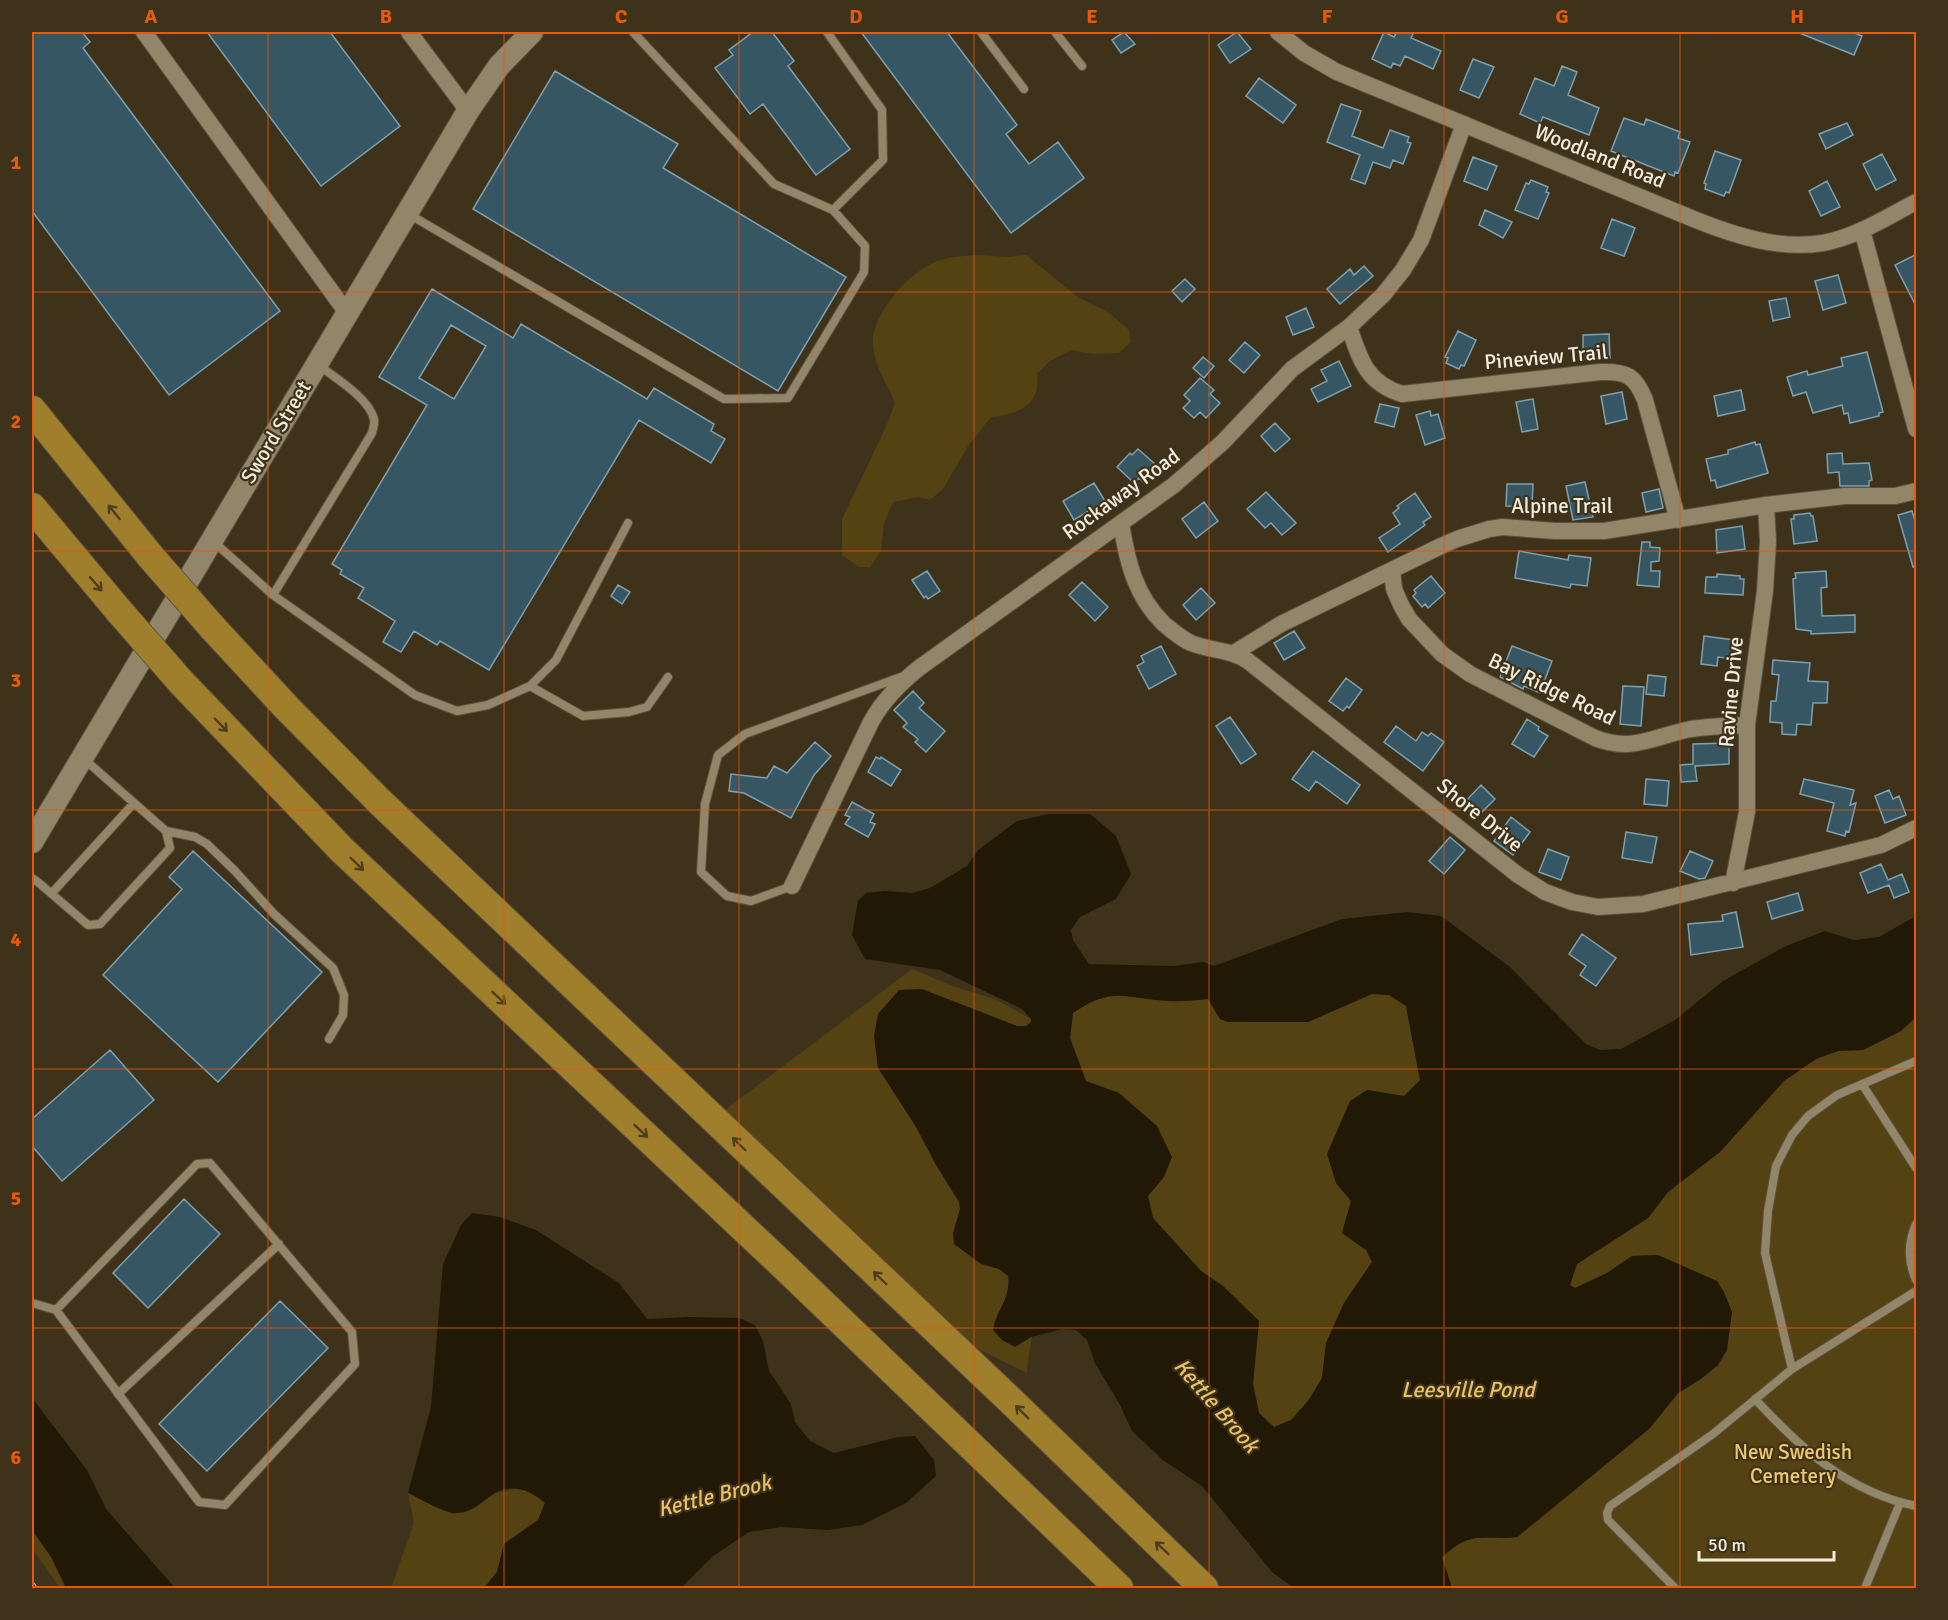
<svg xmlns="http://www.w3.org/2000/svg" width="1948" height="1620" font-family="Signika,sans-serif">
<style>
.green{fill:#554213}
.water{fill:#211805;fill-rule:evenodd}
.building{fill:#375663;stroke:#7ea0ae;stroke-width:1.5;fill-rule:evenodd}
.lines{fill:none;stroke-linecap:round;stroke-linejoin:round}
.lane-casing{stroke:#5b513c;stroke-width:10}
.street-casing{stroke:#5b513c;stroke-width:18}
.secondary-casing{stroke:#5b513c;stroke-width:24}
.highway-casing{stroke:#5b513c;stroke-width:30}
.lane{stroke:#92866a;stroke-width:8}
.street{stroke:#92866a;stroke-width:16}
.secondary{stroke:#92866a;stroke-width:22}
.highway{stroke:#a07f2c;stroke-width:28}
.rail-casing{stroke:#aca491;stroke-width:7}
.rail{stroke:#3e331a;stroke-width:4.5;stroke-dasharray:14;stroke-linecap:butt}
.highway-bridge-casing{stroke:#5b513c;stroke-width:30;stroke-linecap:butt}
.highway-bridge{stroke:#a07f2c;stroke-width:28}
.oneway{stroke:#4d3e1d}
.grid{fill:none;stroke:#e8590c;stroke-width:1.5;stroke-opacity:0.55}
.labels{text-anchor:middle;stroke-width:4.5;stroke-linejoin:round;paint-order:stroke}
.street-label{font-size:21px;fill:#f3ecdd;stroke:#3e331a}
.park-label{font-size:21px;fill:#f0c76a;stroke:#3e331a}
.water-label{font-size:22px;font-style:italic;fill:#eac164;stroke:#3e331a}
.neatline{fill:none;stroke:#e8590c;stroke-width:2}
.grid-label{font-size:20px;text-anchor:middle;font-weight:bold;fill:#e8590c}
</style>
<rect width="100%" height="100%" fill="#3e331a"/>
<!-- green -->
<path class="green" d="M978 255 1008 257 1026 255 1079 298 1108 312 1129 330 1131 342 1119 353 1093 354 1071 350 1050 361 1037 374C1042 404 1017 415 991 417L968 446 943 489 930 500 918 497 893 502 884 523 881 551 870 567H859L842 555V519L885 429 895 403C888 384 872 363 873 342 873 312 912 268 941 260 952 256 966 256 978 255Z
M912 969 955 987 995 999 1044 1026 1041 1289 1029 1353 1027 1373 974 1347 721 1113Z
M1372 994 1389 995 1406 1006 1420 1080 1404 1096 1367 1090 1336 1183 1351 1201 1342 1233 1366 1250 1372 1262 1344 1303 1326 1343 1322 1378 1308 1401 1291 1420 1274 1428 1259 1413 1253 1384 1259 1321 1223 1286 1201 1271 1153 1218 1148 1196 1164 1177 1119 1093 1086 1081 1070 1038 1073 1013 1093 1000 1116 995 1171 1001 1208 999 1220 1019 1308 1022Z
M1916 1017V1588H1452L1442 1557 1464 1541 1476 1538 1518 1537 1649 1429 1679 1393 1701 1379 1658 1255 1632 1256 1607 1273 1575 1288 1570 1285 1577 1264 1648 1218 1668 1192 1720 1152 1784 1081 1816 1059 1838 1051 1863 1050 1901 1031Z
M520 1488 534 1493 545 1503 538 1520 504 1544 497 1572 484 1588H391L414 1523 408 1493 454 1514 473 1509 496 1493Z
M32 1514 100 1588H60L32 1548Z"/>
<!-- water -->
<path class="water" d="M1049 814H1090L1116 836 1131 874 1116 899 1080 917 1071 930 1073 940 1089 964 1174 966 1203 962 1214 966 1342 919 1407 912 1441 916 1510 967 1586 1044 1600 1050 1621 1049 1675 1020 1723 981 1786 946 1825 931 1854 940 1879 937 1916 916V1017L1901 1031 1863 1050 1838 1051 1816 1059 1784 1081 1720 1152 1668 1192 1648 1218 1577 1264 1570 1285 1575 1288 1607 1273 1632 1256 1658 1255 1717 1281 1724 1292 1732 1312 1727 1350 1718 1365 1701 1379 1678 1393 1649 1429 1517 1537C1500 1540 1479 1534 1463 1542 1455 1545 1449 1551 1442 1557L1452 1588H1294L1272 1572 1202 1486 1163 1460 1132 1431 1120 1405 1095 1363 1087 1340 1076 1330 1063 1329 1031 1337 1015 1347 1002 1340 993 1330C997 1308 1011 1299 1008 1276L999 1269 981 1264 954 1244 953 1233 960 1209 959 1202 936 1165 916 1127 878 1068 874 1036 878 1014 899 990 922 989 1017 1026H1026L1031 1022V1019L1022 1009 940 970 865 959 852 935 858 901 866 893 885 891 912 893 930 888 967 866 978 850 1017 821ZM1372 994 1389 995 1406 1006 1420 1080 1404 1096 1367 1090 1350 1101 1327 1154 1336 1183 1351 1201 1342 1233 1366 1250 1372 1262 1344 1303 1326 1343 1322 1378 1308 1401 1291 1420 1274 1427 1259 1413 1253 1384 1259 1321 1223 1286 1201 1271 1153 1218 1148 1196 1164 1177 1172 1157 1157 1126 1119 1093 1086 1081 1070 1038 1073 1013C1114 985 1126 999 1170 1001 1183 1002 1196 1000 1208 999L1220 1019 1228 1022H1308Z
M472 1213 500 1217 536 1230 619 1283 647 1319 687 1317 739 1318 755 1325 763 1341 769 1371 791 1404 795 1422 810 1441 834 1453 898 1437 915 1436 934 1460 936 1476 906 1503 862 1525 828 1530 781 1527 749 1532 713 1556 681 1588H484L497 1572 504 1544 538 1520 545 1503C530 1490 512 1483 493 1494 481 1502 472 1513 456 1513 445 1514 419 1498 408 1493L431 1407 443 1264 461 1225Z
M32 1398 87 1470 106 1509 175 1588H66L51 1557 32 1530Z"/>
<!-- building -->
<path class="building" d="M32 32H82L90 42 83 48 280 311 169 395 32 211Z
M207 32H330L400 126 321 186Z
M753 32H772L794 61 788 66 850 149 816 175 763 104 750 114 715 68 733 55 729 50Z
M861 32H947L1017 125 1006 134 1029 164 1058 142 1084 178 1011 233Z
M1124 32 1135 44 1121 53 1112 40Z
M1237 32 1251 49 1230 63 1218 45Z
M1384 32 1394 37 1397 32H1414L1411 38 1441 51 1433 69 1405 56 1400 66 1393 63 1391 68 1372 59Z
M1797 32H1852L1862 36 1854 55Z
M1473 59 1494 67 1479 98 1460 90Z
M1562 66 1577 72 1568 95 1599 108 1589 135 1543 117 1540 123 1520 114 1535 78 1554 86Z
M555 71 678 144 663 168 846 277 778 391 473 209Z
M1259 78 1296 105 1283 123 1246 96Z
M1341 104 1361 111 1352 136 1383 148 1390 130 1409 137 1407 142 1411 143 1403 164 1393 160 1390 168 1373 162 1365 184 1351 179 1360 155 1327 142Z
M1624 118 1644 125 1646 119 1680 132 1678 138 1690 142 1678 173 1675 172 1674 176 1611 151Z
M1847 123 1853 135 1826 149 1819 134Z
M1715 151 1741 160 1729 193 1726 192 1724 196 1705 189 1706 184 1704 183Z
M1882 154 1896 180 1876 190 1863 164Z
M1473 157 1497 166 1487 190 1464 181Z
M1531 180 1548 187 1546 192 1549 193 1538 219 1515 210 1526 183 1529 184Z
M1827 181 1840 207 1821 216 1809 191Z
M1485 210 1512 222 1503 238 1479 225Z
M1612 219 1635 228 1624 256 1601 248Z
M1917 254V308L1895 265Z
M1364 266 1373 276 1340 304 1327 289 1350 269 1354 275Z
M1838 275 1846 303 1823 310 1815 281Z
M1185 279 1195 289 1182 302 1172 291Z
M432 289 513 338 521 324 647 399 654 388 714 424 711 431 725 439 711 463 639 420 489 670 440 641 437 645 414 631 401 652 383 642 395 621 358 598 364 588 340 574 342 570 332 564 427 405 379 377ZM451 325 486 346 454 399 419 378Z
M1786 298 1790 317 1773 321 1769 301Z
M1306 308 1314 327 1293 335 1286 317Z
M1458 331 1476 340 1464 366 1461 365 1459 369 1446 363 1448 358 1445 357Z
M1609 334 1610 358 1583 359V335Z
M1245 342 1260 355 1244 373 1229 360Z
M1867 352 1883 412 1879 413V416L1850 423 1848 413 1844 414 1842 405 1813 413 1806 392 1793 396 1787 377 1807 371 1808 375 1843 366 1841 358Z
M1203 357 1214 366 1204 378 1193 368Z
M1339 361 1351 386 1318 402 1311 389 1327 381 1321 370Z
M1200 378 1214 390 1210 394 1220 403 1206 418 1200 412 1194 418 1183 408 1190 401 1184 395Z
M1741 390 1745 410 1718 416 1714 396Z
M1622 392 1627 419 1606 424 1601 396Z
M1533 399 1538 429 1522 432 1516 402Z
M1380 404 1399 408 1394 427 1375 422Z
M1430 411 1431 416 1438 414 1445 438 1425 445 1416 415Z
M1275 423 1290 439 1275 452 1261 436Z
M1755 442 1756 445 1760 444 1768 473 1717 488 1715 480 1711 481 1706 459 1728 454V450Z
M1138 449 1155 464 1152 467 1157 471 1145 484 1139 478 1134 483 1117 467 1130 453 1132 455Z
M1842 453 1843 464 1869 463 1872 480 1869 481V486H1840L1839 472 1828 473 1827 454Z
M1585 482 1593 517 1573 520 1566 486Z
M1094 483 1105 501 1074 520 1063 501Z
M1507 484H1533L1532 507 1506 506Z
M1659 489 1663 508 1646 512 1642 493Z
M1266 492 1296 523 1282 535 1271 523 1265 528 1247 509Z
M1415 493 1431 517 1423 522 1425 525 1388 552 1379 538 1400 524 1393 513 1399 508 1397 506Z
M1204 502 1218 521 1196 538 1182 519Z
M1912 511 1917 527V566L1913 567 1898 515Z
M1810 513 1811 516H1813L1817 541 1794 544 1791 519H1794V515Z
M1742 526 1745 549 1717 553 1716 530Z
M1642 542H1650V547L1660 548 1659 561 1651 562V571H1660L1659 587 1637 585Z
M1519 551 1568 560 1569 555 1591 558 1587 586 1571 584 1570 588 1515 578Z
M927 571 940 591 928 599 926 596 924 598 912 580Z
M1826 571 1827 587 1821 588 1822 616 1855 615V632L1811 634V631L1796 629 1793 579 1796 578 1795 573Z
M1717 574 1740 576V579H1744L1743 595 1705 593 1706 577H1717Z
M1431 576 1445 593 1428 608 1425 604 1422 607 1413 596 1416 593 1414 590Z
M1082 582 1108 607 1095 621 1069 595Z
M618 585 630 592 622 604 611 596Z
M1201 588 1215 603 1196 620 1183 605Z
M1294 631 1305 648 1284 660 1274 643Z
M1704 636 1742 641 1740 660 1718 657 1717 666 1701 664Z
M1161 646 1176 674 1149 689 1137 666 1144 662 1141 656Z
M1512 646 1552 661 1540 693 1524 686 1523 689 1500 677Z
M1773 660 1810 663 1808 681 1828 682 1827 703H1813L1811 725 1797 724 1796 735 1782 734V723L1770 722 1771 701H1776L1779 675 1772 674Z
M1648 675 1666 677 1664 696 1646 694Z
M1346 678 1362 690 1349 708 1347 706 1343 711 1329 701Z
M1623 686 1644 687 1641 726 1620 724Z
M913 691 924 703 919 708 945 731 926 752 915 742 918 739 903 727 907 723 894 710Z
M1230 717 1256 754 1241 764 1216 726Z
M1527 719 1539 727 1538 730 1548 736 1534 757 1512 744Z
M1396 726 1416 741 1422 732 1428 736 1431 733 1444 742 1423 771 1384 742Z
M815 742 831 756 814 775 791 818 744 793 729 791 731 774 767 778 774 766 787 773Z
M1729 743V764L1695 766 1697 781 1681 782 1680 765 1693 764V744Z
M1313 751 1360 785 1347 804 1316 781 1309 791 1292 779Z
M876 757 880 759 881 757 901 770 891 786 868 772Z
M1646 779 1669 781 1667 806 1644 804Z
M1804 779 1854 790 1850 805 1856 803 1849 832 1846 831 1845 836 1827 831 1834 803 1800 794Z
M1481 785 1495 799 1476 818 1462 805Z
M1889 790 1893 799 1899 796 1906 815 1885 823 1875 796Z
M852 802 874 814 870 822 875 824 868 837 845 824 850 817 845 815Z
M1511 817 1530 832 1513 855 1494 841Z
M1626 832 1657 837 1652 863 1622 858Z
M1450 837 1465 850 1444 874 1429 861Z
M1548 849 1569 857 1561 880 1539 872Z
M193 851 322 972 218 1082 103 975 182 889 169 877Z
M1690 851 1713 861 1705 878 1699 879 1680 871Z
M1881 864 1888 880 1902 874 1909 892 1894 898 1889 885 1868 893 1860 873Z
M1798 893 1803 910 1772 919 1767 902Z
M1736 912 1743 947 1691 955 1688 924 1723 921 1722 915Z
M1582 934 1616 958 1596 986 1580 975 1586 966 1569 954Z
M110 1050 154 1100 62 1181 32 1146V1119Z
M184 1199 220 1234 148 1308 113 1273Z
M280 1301 328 1348 207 1471 159 1424Z"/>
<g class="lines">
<defs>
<path id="lane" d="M633 32 774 184 833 210 883 160 882 110 827 32
M981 32 1024 89
M1055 32 1082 66
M407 213 724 399 788 398 864 272 865 246 833 210
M214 542 273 595 415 695 457 711 488 705 530 686 556 660 628 523
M273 595 372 433C373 428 375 424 374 419 369 398 334 377 317 364
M530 686 583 716 629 712 647 707 668 677
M166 831 195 837 207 844 235 871 274 914 333 968 344 995 343 1015 329 1039
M32 878 39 883 88 925 100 924 170 848 166 831 84 759
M792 886 751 901 727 896 701 872 705 804 718 755 745 734 901 677
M52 893 134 803
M1862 1084 1916 1168
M1916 1224C1908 1242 1908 1262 1916 1280
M32 1303 56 1310 199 1502 225 1505 355 1364 352 1332 210 1163 197 1164 56 1310
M1792 1369 1765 1253 1768 1211 1776 1166 1792 1135 1808 1116 1837 1095 1916 1061
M118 1394 279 1244
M1755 1399C1801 1449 1848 1492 1916 1506
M1675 1588 1608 1520 1607 1513 1610 1506 1713 1434 1792 1369 1916 1291
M1865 1588 1900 1503"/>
<path id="street" d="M144 32 347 313
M409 32 468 111
M1278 32 1304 53 1337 72 1696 220C1736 236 1780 250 1823 243 1856 237 1887 217 1916 202
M1862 230 1916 429
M1349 327C1360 359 1366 383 1402 394L1600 372C1626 371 1635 375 1645 400L1678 520
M1121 523C1127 561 1135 596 1164 624 1173 631 1180 638 1191 643 1210 651 1230 649 1248 661L1518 875 1545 892 1572 902 1598 907 1643 904 1881 845 1916 828
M1392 570 1394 589 1401 605 1409 619 1442 654 1470 674 1595 738C1631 752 1651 738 1686 730 1706 726 1727 726 1747 725
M1234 653 1281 624 1441 546 1457 539 1489 529 1503 527 1555 531H1604L1766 505 1845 496H1895L1916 491
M1733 883 1747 812V725L1765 591 1768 541 1766 505
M792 886 871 722C883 700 899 684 919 668L1174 485 1223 442 1292 369 1349 327 1383 295 1403 270 1421 240 1464 124"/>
<path id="secondary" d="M32 842 468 111 499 66 532 32"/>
<path id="highway" d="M32 410 151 557
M32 507 119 611
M212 627 287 708 380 802 1009 1399 1204 1588
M181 682 342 850 789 1271 1119 1588"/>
</defs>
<!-- lane casing -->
<use href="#lane" class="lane-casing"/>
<!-- street casing -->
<use href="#street" class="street-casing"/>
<!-- secondary casing -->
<use href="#secondary" class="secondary-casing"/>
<!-- highway casing -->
<use href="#highway" class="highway-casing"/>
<!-- lane -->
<use href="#lane" class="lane"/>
<!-- street -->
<use href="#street" class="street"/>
<!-- secondary -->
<use href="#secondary" class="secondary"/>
<!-- highway -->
<use href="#highway" class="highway"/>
<defs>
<path id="rail" d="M32 1585 34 1588"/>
</defs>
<!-- rail casing -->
<use href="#rail" class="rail-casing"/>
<!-- rail -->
<use href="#rail" class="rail"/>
<defs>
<path id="highway-bridge" d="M151 557 212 627
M119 611 181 682"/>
</defs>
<!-- highway-bridge casing -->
<use href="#highway-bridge" class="highway-bridge-casing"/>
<!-- highway-bridge -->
<use href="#highway-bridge" class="highway-bridge"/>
</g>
<!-- one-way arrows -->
<defs><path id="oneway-shaft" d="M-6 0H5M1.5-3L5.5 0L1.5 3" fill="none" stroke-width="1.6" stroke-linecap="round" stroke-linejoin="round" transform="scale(1.5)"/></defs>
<g class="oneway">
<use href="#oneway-shaft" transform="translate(114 512) rotate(-129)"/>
<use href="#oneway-shaft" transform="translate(96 584) rotate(49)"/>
<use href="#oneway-shaft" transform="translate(221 725) rotate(46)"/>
<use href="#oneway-shaft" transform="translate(357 864) rotate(44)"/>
<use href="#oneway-shaft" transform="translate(499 998) rotate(43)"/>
<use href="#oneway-shaft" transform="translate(641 1131) rotate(43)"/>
<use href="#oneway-shaft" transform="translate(739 1144) rotate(-136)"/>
<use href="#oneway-shaft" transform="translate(880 1278) rotate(-136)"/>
<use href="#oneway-shaft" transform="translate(1022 1412) rotate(-135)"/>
<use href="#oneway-shaft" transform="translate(1162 1548) rotate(-137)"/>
</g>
<!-- grid -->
<path class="grid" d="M268 32V1588M504 32V1588M739 32V1588M974 32V1588M1209 32V1588M1444 32V1588M1680 32V1588M32 292H1916M32 551H1916M32 810H1916M32 1069H1916M32 1328H1916"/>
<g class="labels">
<!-- street labels -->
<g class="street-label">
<text transform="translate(1600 156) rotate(22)" y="7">Woodland Road</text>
<text transform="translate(1546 357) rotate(-5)" y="7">Pineview Trail</text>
<text transform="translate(276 432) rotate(-59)" y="7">Sword Street</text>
<text transform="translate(1121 494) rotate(-36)" y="7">Rockaway Road</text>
<text x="1562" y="513">Alpine Trail</text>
<text transform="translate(1552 689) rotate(26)" y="7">Bay Ridge Road</text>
<text transform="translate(1731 692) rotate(-85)" y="7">Ravine Drive</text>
<text transform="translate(1480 815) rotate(39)" y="7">Shore Drive</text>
</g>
<!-- park labels -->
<g class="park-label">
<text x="1793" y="1459">New Swedish<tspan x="1793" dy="24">Cemetery</tspan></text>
</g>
<!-- water labels -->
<g class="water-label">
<text x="1468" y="1397">Leesville Pond</text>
<text transform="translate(1217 1405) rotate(49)" y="8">Kettle Brook</text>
<text transform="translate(714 1495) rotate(-14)" y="8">Kettle Brook</text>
</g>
</g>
<!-- border -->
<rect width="1948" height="1620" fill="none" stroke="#3e331a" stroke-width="66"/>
<!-- scale -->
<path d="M1699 1551v9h135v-9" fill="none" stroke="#f3ecdd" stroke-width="3"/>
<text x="1708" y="1551" font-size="18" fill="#f3ecdd" stroke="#3e331a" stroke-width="4.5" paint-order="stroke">50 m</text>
<rect x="33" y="33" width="1882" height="1554" class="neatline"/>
<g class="grid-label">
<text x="151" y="23">A</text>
<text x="386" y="23">B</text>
<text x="621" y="23">C</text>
<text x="856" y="23">D</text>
<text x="1092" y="23">E</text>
<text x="1327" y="23">F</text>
<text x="1562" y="23">G</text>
<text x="1797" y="23">H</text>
<text x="16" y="169">1</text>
<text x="16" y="428">2</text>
<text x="16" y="687">3</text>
<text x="16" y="946">4</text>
<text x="16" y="1205">5</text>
<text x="16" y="1464">6</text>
</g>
</svg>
